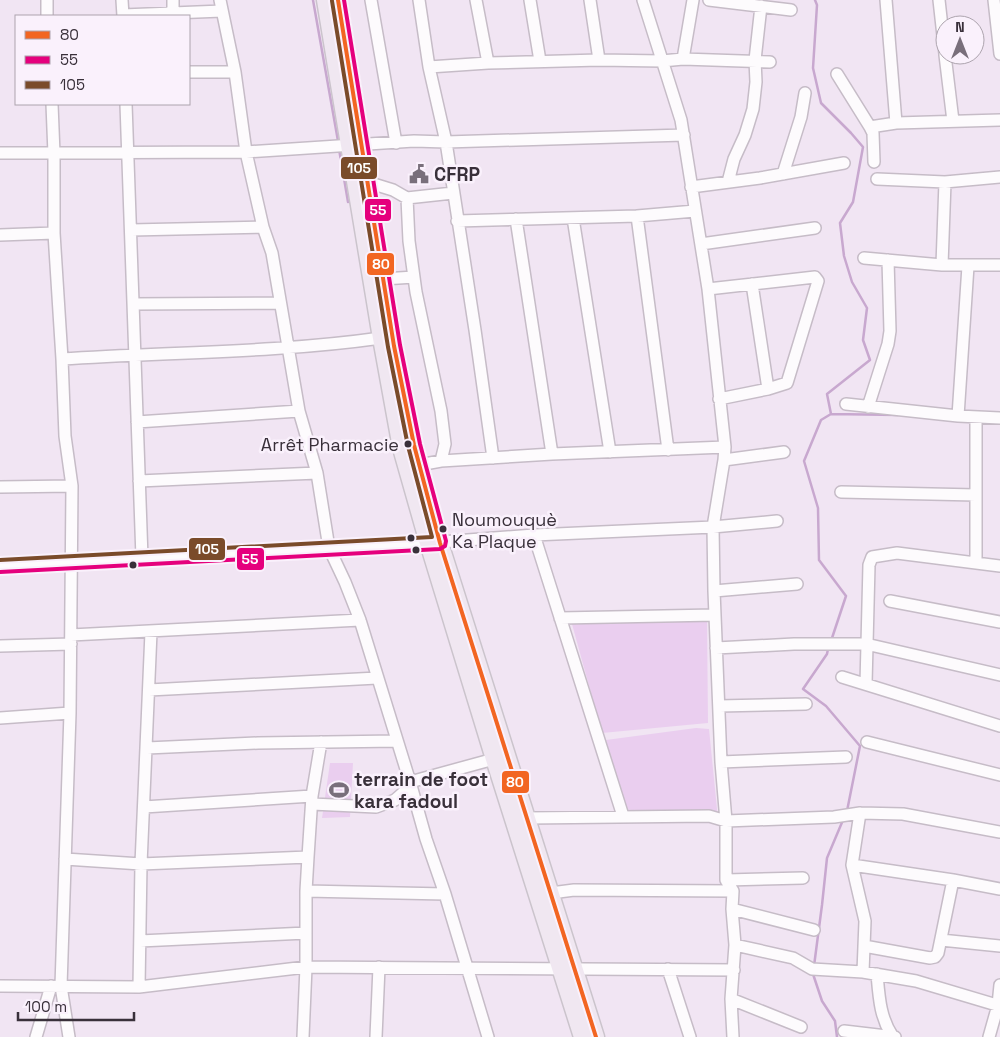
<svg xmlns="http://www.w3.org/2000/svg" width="1000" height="1037" font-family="'Space Grotesk',sans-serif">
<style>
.pitch{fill:#eaceef}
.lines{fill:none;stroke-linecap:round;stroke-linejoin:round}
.stream{stroke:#c8a8cf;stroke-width:2.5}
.minor-casing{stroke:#c6bcc7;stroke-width:14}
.highway-casing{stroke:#cbc4cc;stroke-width:19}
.minor{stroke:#fdfbfd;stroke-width:11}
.highway{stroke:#f0e7f1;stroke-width:16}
.bus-1-casing{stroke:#faf1fc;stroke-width:8}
.bus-2-casing{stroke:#faf1fc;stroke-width:8}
.bus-3-casing{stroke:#faf1fc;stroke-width:8}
.bus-1{stroke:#f26522;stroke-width:4}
.bus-2{stroke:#e5007d;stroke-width:4}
.bus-3{stroke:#7a4b2a;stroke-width:4}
.bus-dot{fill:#39303a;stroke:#faf1fc;stroke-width:2}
.labels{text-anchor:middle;stroke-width:5;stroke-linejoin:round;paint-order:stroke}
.bus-label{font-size:18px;fill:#39303a;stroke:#faf1fc;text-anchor:end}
.poi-label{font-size:19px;font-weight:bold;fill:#39303a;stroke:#faf1fc;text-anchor:start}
.line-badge{stroke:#faf1fc;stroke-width:2}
.badge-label{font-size:14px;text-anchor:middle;font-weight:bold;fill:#fff}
</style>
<rect width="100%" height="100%" fill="#f1e5f3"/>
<!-- pitch -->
<path class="pitch" d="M707 619 708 723 602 733 572 624Z
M696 728 709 729 718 819 622 809 606 740Z
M330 763H353L350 817 322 818Z"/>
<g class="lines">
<!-- stream -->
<path class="stream" d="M313 0 338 141
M815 0 817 5 813 68 821 103 851 133 863 147 853 202 840 223 844 256 852 282 867 308 863 340 870 360 827 394 831 414 821 420 804 461 818 508 819 560 846 596 831 641
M339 149 348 202
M831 414 898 415
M828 649 827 654 803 689 826 706 860 746 847 811
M814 966 822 905 827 858 843 820
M813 974 822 1001 835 1021 837 1037"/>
<defs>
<path id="minor" d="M47 0V16
M122 0 123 16
M173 0V13
M220 0 235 72 246 152 263 227 272 253 299 411 317 473 329 548 345 582 360 620
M371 0 396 143
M419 0 429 67 446 142 475 330 493 458
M476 0 488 63
M530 0 540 61
M590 0 599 60
M709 0 791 10
M886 0 896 123
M939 0 945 54
M994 0 1000 54
M123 15 222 11
M945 55 953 121
M683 59 693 0
M429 67 488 63 599 60 662 61 683 59 770 62
M189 72H235
M837 74 870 127 873 133 874 162
M52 104 54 154V233L62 359 65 436 72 486 70 713 61 986 69 1037
M126 104 142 558
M870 127 896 123 1000 120
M0 153 246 152 414 141 446 142 684 135
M783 174 801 117 805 93
M877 179 945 182 1000 177
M367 182 393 190 407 198 409 241 416 292 441 411 445 444 441 461
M728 182 734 159 745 135 753 109 756 82 755 60 761 6
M691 187 760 178 844 163
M407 198 453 193
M637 216 668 450
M573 218 610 452
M516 219 552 454
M457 221 637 216 695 211
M131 230 263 227
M0 235 54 233
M701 244 815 228
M864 258 942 265H1000
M942 265 945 182
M383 279 414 277
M752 284 768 389
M708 289 815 277 818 281 787 383 768 389 719 399
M133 304 280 303
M62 359C168 352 275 353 381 338
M846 404 958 416 1000 418
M868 407 888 344 890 331 888 260
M958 416 968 266
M137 422 299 411
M725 447 724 460 713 527 714 591 721 762 726 821V880L733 891 732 909 735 945 731 999 733 1037
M724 460 784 452
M419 465 441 461 552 454 725 447 708 289 681 120 643 0
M139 481 317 473
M0 487 72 486
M841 492 976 495
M534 535 623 816
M976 563V417
M0 566 428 543 534 535 713 527 777 521
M714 591 797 584
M890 601 1000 622
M560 618 715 615
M71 635 360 620 410 782 426 839 445 894 488 1037
M0 646 71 644
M716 648 794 644H866L1000 675
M842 677 1000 726
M866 684 869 565 872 557 897 553 1000 566
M149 690 377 678
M719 706 806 704
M0 718 70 713
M867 742 1000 775
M147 748 258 743 397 741
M721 762 846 757
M410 782 494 759
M312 804 376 807 395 800 411 786
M144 807 312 796
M860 813 852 865 865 921 863 972
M527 818 709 816 726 821 834 817 860 813 903 814 1000 832
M308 857 312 796 321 742
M65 859 141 864 308 857 306 891V967L303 1037
M852 865 953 880 1000 889
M726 880 803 878
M306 891 445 894
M551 893 574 890 733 891
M732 909 814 930
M941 940 1000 946
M140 941 306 933
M735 945 793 958 812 969 863 972 916 981 1000 1006
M864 946 930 958 935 957 938 953 953 880
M668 969 690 1037
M877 974C879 997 880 1018 893 1037
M0 986 139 987 306 967 734 970
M139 987 141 864 151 632
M731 999 801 1027
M844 1031 895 1037
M36 1037 51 986
M376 1037 379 967
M989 1037 998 1005 1000 985"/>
<path id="highway" d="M325 0 381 338 401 448 428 543 494 759 582 1037
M338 0 394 346 414 445 440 543 596 1037"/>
</defs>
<!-- minor casing -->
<use href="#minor" class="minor-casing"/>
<!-- highway casing -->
<use href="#highway" class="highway-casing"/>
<!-- minor -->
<use href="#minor" class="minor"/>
<!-- highway -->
<use href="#highway" class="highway"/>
<defs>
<path id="bus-1" d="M338 0 394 346 414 445 440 543 596 1037"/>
<path id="bus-2" d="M0 572 440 549 445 546 446 541 420 444 400 345 344 0"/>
<path id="bus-3" d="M0 560 432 537 408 446 388 347 332 1"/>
</defs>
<!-- bus-1 casing -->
<use href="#bus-1" class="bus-1-casing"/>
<!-- bus-2 casing -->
<use href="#bus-2" class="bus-2-casing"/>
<!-- bus-3 casing -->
<use href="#bus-3" class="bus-3-casing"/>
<!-- bus-1 -->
<use href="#bus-1" class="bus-1"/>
<!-- bus-2 -->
<use href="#bus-2" class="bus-2"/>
<!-- bus-3 -->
<use href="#bus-3" class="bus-3"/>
</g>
<!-- icons -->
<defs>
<symbol id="civic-bare" viewBox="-9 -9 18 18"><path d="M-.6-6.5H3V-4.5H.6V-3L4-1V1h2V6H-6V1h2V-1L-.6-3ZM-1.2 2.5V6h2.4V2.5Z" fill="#796f7b" stroke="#faf1fc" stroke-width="2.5" paint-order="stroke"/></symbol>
<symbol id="stadium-bare" viewBox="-9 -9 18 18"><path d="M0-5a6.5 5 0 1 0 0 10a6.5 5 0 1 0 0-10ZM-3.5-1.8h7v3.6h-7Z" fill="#796f7b" stroke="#faf1fc" stroke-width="2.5" paint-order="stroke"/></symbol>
</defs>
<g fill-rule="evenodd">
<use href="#civic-bare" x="405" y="160" width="28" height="28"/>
<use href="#stadium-bare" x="325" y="776" width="28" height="28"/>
</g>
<!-- markers -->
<g class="bus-dot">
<circle cx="408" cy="444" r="4.5"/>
<circle cx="443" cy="529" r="4.5"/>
<circle cx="411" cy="538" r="4.5"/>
<circle cx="416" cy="550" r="4.5"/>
<circle cx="133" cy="565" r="4.5"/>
</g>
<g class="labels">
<!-- bus labels -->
<g class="bus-label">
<text x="399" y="451">Arrêt Pharmacie</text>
<text x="452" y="526" text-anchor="start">Noumouquè<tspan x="452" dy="22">Ka Plaque</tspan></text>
</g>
<!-- poi labels -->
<g class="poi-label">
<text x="434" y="181">CFRP</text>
<text x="354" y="786">terrain de foot<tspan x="354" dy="22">kara fadoul</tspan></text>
</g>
</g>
<g class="line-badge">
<rect x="340" y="156" width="38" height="24" rx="5" fill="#7a4b2a"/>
<rect x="364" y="198" width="28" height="24" rx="5" fill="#e5007d"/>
<rect x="366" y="252" width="29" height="24" rx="5" fill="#f26522"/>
<rect x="188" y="537" width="38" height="24" rx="5" fill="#7a4b2a"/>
<rect x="236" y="547" width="29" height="24" rx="5" fill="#e5007d"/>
<rect x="501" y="770" width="29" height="24" rx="5" fill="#f26522"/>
</g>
<g class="badge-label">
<text x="359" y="173">105</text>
<text x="378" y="215">55</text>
<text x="381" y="269">80</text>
<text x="207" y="554">105</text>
<text x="250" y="564">55</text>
<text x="515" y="787">80</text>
</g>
<!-- legend -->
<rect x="15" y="15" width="175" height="90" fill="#faf1fc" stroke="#ada4ae"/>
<rect x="25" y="31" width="25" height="8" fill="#f26522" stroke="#ada4ae"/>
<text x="60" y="40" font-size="15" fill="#39303a">80</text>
<rect x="25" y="56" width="25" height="8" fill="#e5007d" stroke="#ada4ae"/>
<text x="60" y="65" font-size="15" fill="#39303a">55</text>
<rect x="25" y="81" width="25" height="8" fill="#7a4b2a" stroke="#ada4ae"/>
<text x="60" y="90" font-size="15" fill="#39303a">105</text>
<!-- north arrow -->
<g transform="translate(960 40)"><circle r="24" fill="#faf1fc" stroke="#ada4ae"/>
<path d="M0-4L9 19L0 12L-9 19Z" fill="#796f7b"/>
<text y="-8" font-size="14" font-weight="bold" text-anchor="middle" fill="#39303a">N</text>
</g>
<!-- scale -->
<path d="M18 1012v8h116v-8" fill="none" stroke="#39303a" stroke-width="2.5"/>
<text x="25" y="1012" font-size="15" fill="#39303a" stroke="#faf1fc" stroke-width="4" paint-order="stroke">100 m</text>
</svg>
